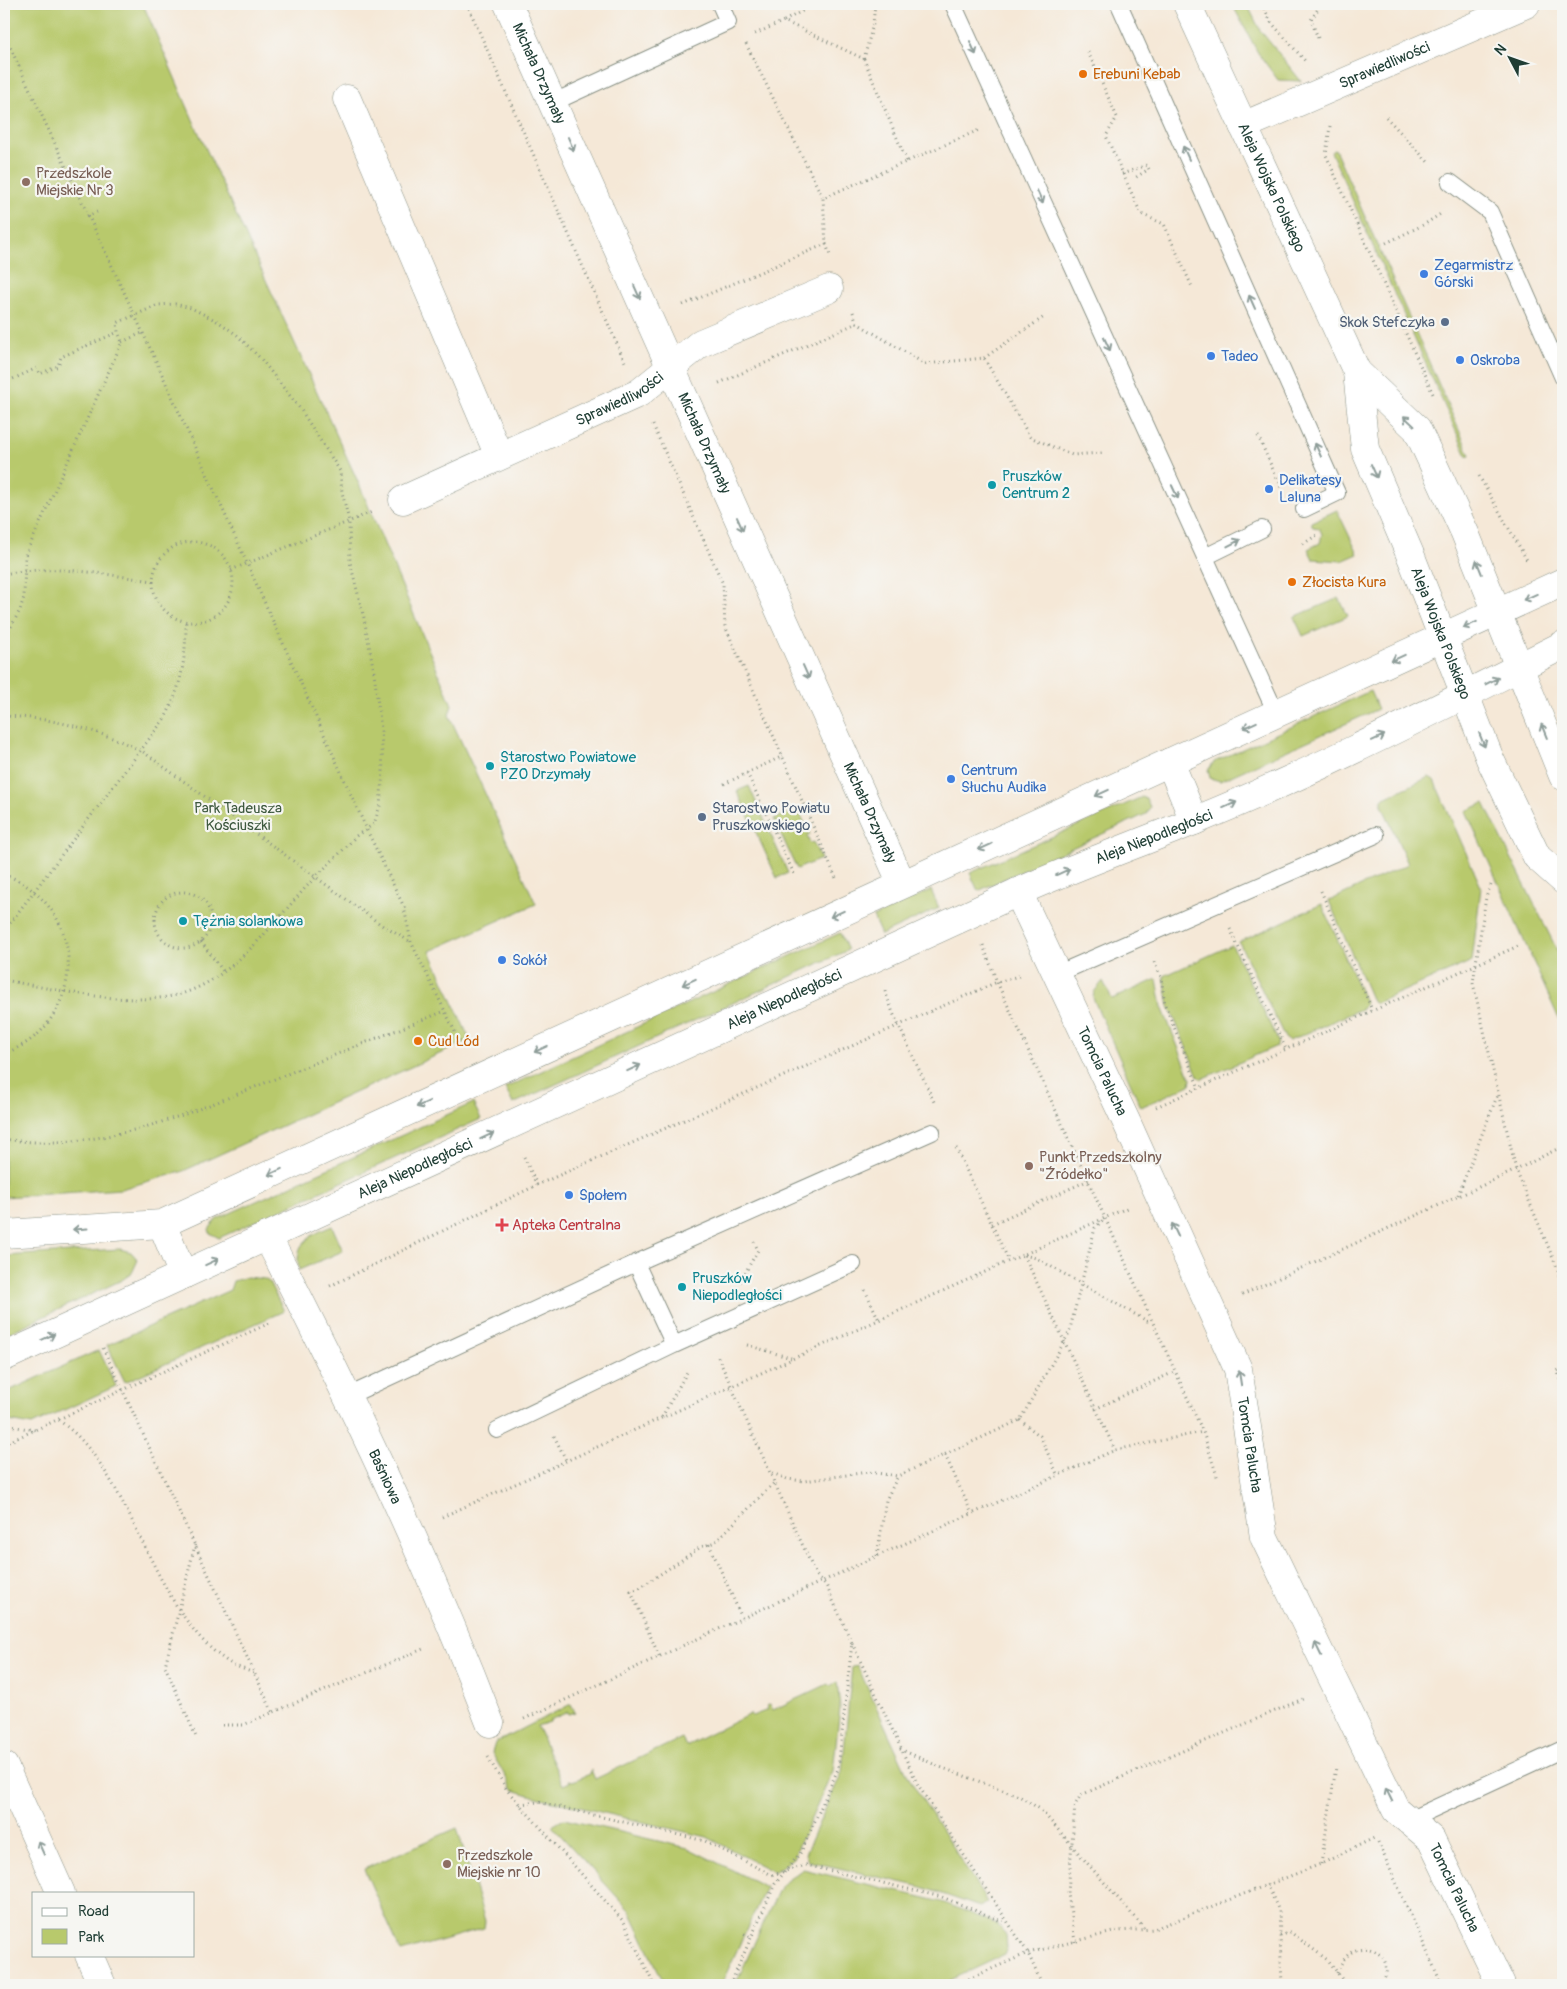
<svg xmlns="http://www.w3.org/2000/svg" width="1567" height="1989" font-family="Pangolin,sans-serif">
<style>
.green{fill:#b8c96c;stroke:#6c8350}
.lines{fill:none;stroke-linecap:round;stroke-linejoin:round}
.lane-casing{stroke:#8a9286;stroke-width:18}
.street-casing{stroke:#8a9286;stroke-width:29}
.secondary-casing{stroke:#8a9286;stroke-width:29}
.path{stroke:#8a9286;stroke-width:3;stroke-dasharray:1 4;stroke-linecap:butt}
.lane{stroke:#fff;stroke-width:16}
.street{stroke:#fff;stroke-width:28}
.secondary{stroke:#fff;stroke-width:28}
.oneway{stroke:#8f9e9a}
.food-dot{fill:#e8710a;stroke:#f6f6f2;stroke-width:2}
.education-dot{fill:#8d6e63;stroke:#f6f6f2;stroke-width:2}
.shop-dot{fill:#3f7fe0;stroke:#f6f6f2;stroke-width:2}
.service-dot{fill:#5c6f8a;stroke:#f6f6f2;stroke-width:2}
.culture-dot{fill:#0f9aa8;stroke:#f6f6f2;stroke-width:2}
.health-dot{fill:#e0444e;stroke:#f6f6f2;stroke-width:2}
.labels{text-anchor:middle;stroke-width:4.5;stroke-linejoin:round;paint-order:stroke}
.street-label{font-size:15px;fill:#1f3d34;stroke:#f6f6f2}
.food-label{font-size:15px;fill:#c56008;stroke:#f6f6f2;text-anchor:start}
.education-label{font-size:15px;fill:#785e54;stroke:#f6f6f2;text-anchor:start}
.shop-label{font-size:15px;fill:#366cbe;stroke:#f6f6f2;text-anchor:start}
.service-label{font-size:15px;fill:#4e5e75;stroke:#f6f6f2;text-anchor:end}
.culture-label{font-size:15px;fill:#0d838f;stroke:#f6f6f2;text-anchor:start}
.park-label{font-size:15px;fill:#3e593f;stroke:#f6f6f2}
.health-label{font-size:15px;fill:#be3a42;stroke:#f6f6f2;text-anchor:start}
</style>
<rect width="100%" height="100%" fill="#f6f6f2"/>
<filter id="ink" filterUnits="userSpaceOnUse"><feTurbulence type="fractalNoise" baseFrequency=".02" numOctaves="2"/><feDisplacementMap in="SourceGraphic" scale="10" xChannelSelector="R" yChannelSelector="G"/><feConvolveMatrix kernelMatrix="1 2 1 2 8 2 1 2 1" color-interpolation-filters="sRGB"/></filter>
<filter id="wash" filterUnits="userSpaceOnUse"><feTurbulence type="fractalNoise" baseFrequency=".0096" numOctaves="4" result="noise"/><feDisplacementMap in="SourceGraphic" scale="20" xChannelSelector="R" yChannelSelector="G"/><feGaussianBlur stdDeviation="1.12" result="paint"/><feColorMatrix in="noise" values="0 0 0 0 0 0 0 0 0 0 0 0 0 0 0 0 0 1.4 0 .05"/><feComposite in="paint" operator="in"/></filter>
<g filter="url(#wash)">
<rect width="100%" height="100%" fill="#f5e8d7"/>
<!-- green -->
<path class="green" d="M4 4H143L197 129 359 484 452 705 449 715 536 904 430 951 470 1040 181 1172 121 1189 4 1197Z
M1232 4H1247L1260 30 1301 81 1278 80 1258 53Z
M1335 149 1470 455 1467 456 1331 152Z
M1337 510 1358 554 1342 561 1313 559 1308 549 1320 543 1322 534 1319 528 1313 527 1311 522Z
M1339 598 1348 616 1303 636 1294 617Z
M1370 691 1378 709 1220 781 1210 778 1208 770 1214 762Z
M1429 777 1434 780 1481 887 1472 961 1376 1003 1371 999 1329 901 1408 864 1382 805V799Z
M749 786 788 873 777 878 737 791Z
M1142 797 1147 800 1150 807 1146 814 978 891 970 873Z
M1484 803 1563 962V1028L1466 811Z
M798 809 810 835 807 836 810 843 813 842 821 859 797 869 774 819Z
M931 890 939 908 881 935 873 917Z
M1322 904 1365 1002 1363 1008 1289 1041 1285 1038 1239 942Z
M840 933 848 950 513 1104 505 1088Z
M1232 945 1278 1041 1277 1046 1202 1079 1198 1076 1169 1006 1164 976Z
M1157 979 1162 1007 1191 1079 1190 1085 1141 1107 1093 998 1094 992 1103 981 1112 999Z
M473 1103 481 1119 219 1238 210 1233 209 1229 217 1219Z
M332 1226 343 1251 299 1270C294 1243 310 1235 332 1226Z
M120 1249 131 1252 138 1260 132 1273 122 1280 4 1335V1256Z
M247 1277 265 1279 269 1282 284 1311 125 1382 107 1345 230 1290 233 1281Z
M99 1350 116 1386 32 1425 4 1420V1393Z
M857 1665 909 1778 987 1902 980 1907 922 1887 808 1861 805 1854 842 1772 852 1667Z
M837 1682 840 1707 833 1771 793 1858 774 1872 707 1837 536 1797 513 1790 492 1753 495 1743 571 1704 575 1712 569 1714 568 1712 550 1720V1722L537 1726 563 1785 570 1782 569 1780 573 1781 590 1774 591 1770 595 1779 682 1738 686 1746 750 1714 752 1716 768 1710 767 1706 770 1704 773 1710 828 1684 830 1686Z
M564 1819 688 1848 766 1887 721 1985H665L630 1911 552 1826Z
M457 1828 485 1921 484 1928 401 1952 364 1869Z
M803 1869 942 1902 997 1924 1006 1935 1007 1948 1004 1955 940 1985H735L781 1885Z"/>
</g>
<g filter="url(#ink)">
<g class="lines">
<defs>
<path id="lane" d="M953 4 1276 713
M1119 4 1337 493 1304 509
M552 103 728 22 720 4
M1450 182 1490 212 1563 378
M1205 557 1262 529
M1057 974 1376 835
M636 1263 674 1345 853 1264
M346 1397 636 1263 932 1132
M497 1430 674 1345
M1409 1820 1563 1749"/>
<g id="street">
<path id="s1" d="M508 4 902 884"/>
<path d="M347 99 499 456"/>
<path id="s2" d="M1243 126 1526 4"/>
<path id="s3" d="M403 500 639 393 701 343 829 289"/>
<path id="s4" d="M1018 892 1126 1121 1238 1369 1264 1537 1396 1810 1431 1839 1501 1985"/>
<path id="s5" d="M267 1236C348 1394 426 1556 490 1723"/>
<path d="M4 1766 61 1893"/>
<path d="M89 1955 102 1985"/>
</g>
<g id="secondary">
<path id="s6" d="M1187 4 1357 372 1365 449 1412 559 1490 759 1537 857 1563 880"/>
<path d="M1357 372 1417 429 1465 533 1563 776"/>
<path d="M1170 762 1194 821"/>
<path d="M162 1224 183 1275"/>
<path d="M4 1234 162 1224 1563 582"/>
<path id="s7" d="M4 1357 1018 892C1076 866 1135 845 1194 821 1320 770 1442 706 1563 645"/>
</g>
</defs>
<!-- lane casing -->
<use href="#lane" class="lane-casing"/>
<!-- street casing -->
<use href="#street" class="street-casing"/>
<!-- secondary casing -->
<use href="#secondary" class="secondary-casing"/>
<!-- path -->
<path class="path" d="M467 4 625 362
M1262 4 1271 22 1306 62
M1312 4 1319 8
M4 8 14 4
M784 21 815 4
M4 34 156 361 367 830 404 907 411 942 463 1048
M755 34 784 21 864 59 907 162
M1318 38 1311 20 1321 4
M746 44 823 198 979 130
M1088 52 1117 117 1106 136 1141 214 1164 224 1193 289
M864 59 873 24 875 4
M1386 117 1429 163
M1330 126 1326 155 1433 394
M1122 174 1147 165 1149 169 1133 179
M1559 202 1563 201
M87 216 97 212
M1386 243 1425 224 1442 213
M826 244 830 255
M683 305 826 244 823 198
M853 312 857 323
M122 342 142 333
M984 358 1044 317
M4 383 37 368 40 374 58 366 61 357 118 332 117 323 158 305 175 304 191 308 219 322 237 335 261 359 301 410 340 471 342 492 349 521 350 562 364 618 374 672 381 729 383 771 380 806 374 824 356 836C341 853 324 868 308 885 271 925 232 981 177 995 127 1007 54 989 4 980
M719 383 857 323 925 364 984 358 1030 437 1072 455 1102 453
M653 425 723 584 725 626 836 878
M1258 436 1282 490
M1479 476 1528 562
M153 582a40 40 0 1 1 80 0a40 40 0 1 1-80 0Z
M1303 544 1317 535
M231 570 372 512
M4 574C54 564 103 574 153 581
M4 640 20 610 24 597 25 556 122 342 118 332
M4 716C53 718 97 729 142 751L383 926 411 942
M747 773 795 876
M724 784 783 756
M4 875C18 878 32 889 42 899 78 935 76 993 42 1030 32 1041 18 1048 4 1054
M1491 885 1486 897 1473 983 1516 1170 1558 1270 1563 1302
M1321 891 1372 1010
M155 920a28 28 0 1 1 56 0a28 28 0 1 1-56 0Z
M1230 929 1286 1049
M4 931 165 718C182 687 186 656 186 621
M201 942 223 971
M983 945 997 982 1203 1432 1218 1479
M1154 962 1161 977 1165 1005 1199 1088
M885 991 893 1013 935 1104
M1156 1107 1518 946
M4 1139C100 1154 190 1113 277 1078 333 1056 389 1033 445 1011
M956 1148 1009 1261
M524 1157 537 1185
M1458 1195 1498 1094
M992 1224 1089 1180
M1024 1255 1115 1450
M1024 1255 1036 1258 1147 1321 1152 1320
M740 1282 758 1250 754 1242
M330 1286 537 1185 997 982 1019 976
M865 1290 879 1320
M1242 1295 1516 1170 1563 1146
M747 1345 791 1358
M103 1348 273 1713
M718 1357 816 1575 826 1585 852 1643 838 1769 801 1852 775 1884 730 1985
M1563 1368 1557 1371 1563 1384
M1095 1409 1176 1371
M662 1417 687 1372
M59 1420C67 1427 77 1434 84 1443 138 1503 159 1618 230 1663 237 1667 246 1670 254 1673
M1020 1420 1040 1436 1058 1476
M4 1425 35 1430
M554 1436 567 1462
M4 1444 272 1322
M945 1455 972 1514
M772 1473 787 1479 804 1481 868 1472 898 1476 1020 1420 1069 1333 1095 1228 1103 1220
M442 1517 1129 1207
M709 1544 742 1618
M195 1545 165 1666 197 1739
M877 1556 886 1500 898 1476
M852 1643 918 1785 1028 1953 1042 1985
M659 1656 631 1591 638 1589 701 1547 715 1542 775 1482
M524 1719 877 1556 1115 1450 1203 1432
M222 1725H243L423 1649
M900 1749 940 1767 1019 1796 1040 1809 1144 1928
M488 1757 507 1790 624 1922 654 1985
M520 1804 538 1802 705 1841 772 1875 806 1865 942 1897 1006 1923
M1378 1842 1442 1985
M1321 1864 1336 1767
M1267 1884 1279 1911 1282 1985
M744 1934 751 1937
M1280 1936 1290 1932 1329 1961 1346 1985
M1075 1942 1068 1893 1075 1805 1081 1795 1305 1698
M1337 1973C1354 1925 1404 1957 1380 1985
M955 1985 1028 1953 1117 1931 1154 1929 1321 1864 1374 1838"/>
<!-- lane -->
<use href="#lane" class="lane"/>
<!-- street -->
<use href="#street" class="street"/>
<!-- secondary -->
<use href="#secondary" class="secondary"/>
</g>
<!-- one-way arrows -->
<defs><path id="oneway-shaft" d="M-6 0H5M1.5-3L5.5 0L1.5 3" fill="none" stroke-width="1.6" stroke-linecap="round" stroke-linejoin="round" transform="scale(1.25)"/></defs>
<g class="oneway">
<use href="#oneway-shaft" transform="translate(973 48) rotate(66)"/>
<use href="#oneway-shaft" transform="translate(571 144) rotate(66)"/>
<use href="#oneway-shaft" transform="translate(1186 153) rotate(-114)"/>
<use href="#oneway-shaft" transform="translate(1040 197) rotate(66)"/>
<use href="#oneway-shaft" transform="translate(637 292) rotate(66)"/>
<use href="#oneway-shaft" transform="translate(1252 302) rotate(-114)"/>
<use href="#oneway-shaft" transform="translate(1107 344) rotate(65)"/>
<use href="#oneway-shaft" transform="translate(1409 421) rotate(-137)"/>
<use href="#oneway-shaft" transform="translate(1318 450) rotate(-114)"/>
<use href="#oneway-shaft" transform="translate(1374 471) rotate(66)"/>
<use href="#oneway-shaft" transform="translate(1175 492) rotate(65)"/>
<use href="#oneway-shaft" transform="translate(740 524) rotate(66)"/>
<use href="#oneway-shaft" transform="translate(1234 543) rotate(-27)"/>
<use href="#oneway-shaft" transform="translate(1479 567) rotate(-112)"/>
<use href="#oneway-shaft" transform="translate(1530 597) rotate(156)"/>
<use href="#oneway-shaft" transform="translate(1470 625) rotate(155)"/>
<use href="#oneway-shaft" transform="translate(1398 658) rotate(155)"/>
<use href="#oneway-shaft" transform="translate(806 672) rotate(66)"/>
<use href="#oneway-shaft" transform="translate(1492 681) rotate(-27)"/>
<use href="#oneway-shaft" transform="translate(1250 725) rotate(155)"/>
<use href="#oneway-shaft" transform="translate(1544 731) rotate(-112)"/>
<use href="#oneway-shaft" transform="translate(1378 738) rotate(-25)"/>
<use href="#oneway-shaft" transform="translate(1482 740) rotate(68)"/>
<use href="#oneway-shaft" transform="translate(1102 793) rotate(155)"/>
<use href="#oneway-shaft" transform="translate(1230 805) rotate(-24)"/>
<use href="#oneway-shaft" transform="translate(985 847) rotate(155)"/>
<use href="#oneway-shaft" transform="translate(1063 872) rotate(-24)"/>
<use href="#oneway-shaft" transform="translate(837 914) rotate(155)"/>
<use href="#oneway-shaft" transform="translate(689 982) rotate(155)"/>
<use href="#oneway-shaft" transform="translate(541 1049) rotate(155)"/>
<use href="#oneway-shaft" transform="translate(634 1068) rotate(-25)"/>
<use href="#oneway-shaft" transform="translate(423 1104) rotate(155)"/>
<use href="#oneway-shaft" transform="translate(487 1136) rotate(-25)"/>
<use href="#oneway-shaft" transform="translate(275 1172) rotate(155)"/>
<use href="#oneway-shaft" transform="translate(80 1229) rotate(176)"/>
<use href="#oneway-shaft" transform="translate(1175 1230) rotate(-115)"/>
<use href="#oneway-shaft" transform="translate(212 1262) rotate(-25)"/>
<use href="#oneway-shaft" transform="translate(48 1337) rotate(-25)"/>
<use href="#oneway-shaft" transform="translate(1240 1378) rotate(-99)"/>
<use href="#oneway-shaft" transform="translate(1318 1649) rotate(-116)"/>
<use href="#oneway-shaft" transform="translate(1389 1795) rotate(-116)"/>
<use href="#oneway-shaft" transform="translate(41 1848) rotate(-114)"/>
</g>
</g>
<!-- markers -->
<g class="food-dot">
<circle cx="1083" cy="74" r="5"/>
<circle cx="1292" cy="582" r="5"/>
<circle cx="418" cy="1041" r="5"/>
</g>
<g class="education-dot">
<circle cx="26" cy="182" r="5"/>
<circle cx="1029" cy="1166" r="5"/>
<circle cx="447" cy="1864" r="5"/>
</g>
<g class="shop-dot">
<circle cx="1424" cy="274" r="5"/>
<circle cx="1211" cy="356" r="5"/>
<circle cx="1460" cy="360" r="5"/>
<circle cx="1269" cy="489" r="5"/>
<circle cx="951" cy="779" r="5"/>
<circle cx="502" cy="960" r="5"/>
<circle cx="569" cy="1195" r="5"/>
</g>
<g class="service-dot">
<circle cx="1445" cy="322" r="5"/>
<circle cx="702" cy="817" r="5"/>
</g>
<g class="culture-dot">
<circle cx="992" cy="485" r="5"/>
<circle cx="490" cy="766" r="5"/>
<circle cx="183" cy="921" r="5"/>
<circle cx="682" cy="1287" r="5"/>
</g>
<path class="health-dot" d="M499.5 1217.5h5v5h5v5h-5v5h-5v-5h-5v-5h5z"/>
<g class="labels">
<!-- street labels -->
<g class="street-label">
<text dy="5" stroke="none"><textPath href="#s2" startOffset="154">Sprawiedliwości</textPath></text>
<text dy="5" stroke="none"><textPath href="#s1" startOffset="76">Michała Drzymały</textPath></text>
<text dy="5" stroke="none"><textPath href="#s6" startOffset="202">Aleja Wojska Polskiego</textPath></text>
<text dy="5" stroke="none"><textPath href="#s3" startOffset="239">Sprawiedliwości</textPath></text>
<text dy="5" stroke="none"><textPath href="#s1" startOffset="481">Michała Drzymały</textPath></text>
<text dy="5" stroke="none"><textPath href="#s6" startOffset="682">Aleja Wojska Polskiego</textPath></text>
<text dy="5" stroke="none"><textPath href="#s1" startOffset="886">Michała Drzymały</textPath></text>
<text dy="5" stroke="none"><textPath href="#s7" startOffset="1262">Aleja Niepodległości</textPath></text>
<text dy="5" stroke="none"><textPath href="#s7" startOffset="858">Aleja Niepodległości</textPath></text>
<text dy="5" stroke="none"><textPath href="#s4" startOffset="198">Tomcia Palucha</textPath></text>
<text dy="5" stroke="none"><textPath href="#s7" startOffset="452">Aleja Niepodległości</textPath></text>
<text dy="5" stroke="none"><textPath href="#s4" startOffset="602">Tomcia Palucha</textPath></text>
<text dy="5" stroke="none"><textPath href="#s5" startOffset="268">Baśniowa</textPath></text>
<text dy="5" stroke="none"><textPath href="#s4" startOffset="1098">Tomcia Palucha</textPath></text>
</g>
<!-- food labels -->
<g class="food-label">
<text x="1093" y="79">Erebuni Kebab</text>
<text x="1302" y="587">Złocista Kura</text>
<text x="428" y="1046">Cud Lód</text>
</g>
<!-- education labels -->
<g class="education-label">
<text x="36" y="178">Przedszkole<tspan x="36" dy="17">Miejskie Nr 3</tspan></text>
<text x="1039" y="1162">Punkt Przedszkolny<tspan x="1039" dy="17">"Źródełko"</tspan></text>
<text x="457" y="1860">Przedszkole<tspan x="457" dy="17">Miejskie nr 10</tspan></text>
</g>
<!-- shop labels -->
<g class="shop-label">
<text x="1434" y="270">Zegarmistrz<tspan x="1434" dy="17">Górski</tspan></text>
<text x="1221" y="361">Tadeo</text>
<text x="1470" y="365">Oskroba</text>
<text x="1279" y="485">Delikatesy<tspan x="1279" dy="17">Laluna</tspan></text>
<text x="961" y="775">Centrum<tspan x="961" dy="17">Słuchu Audika</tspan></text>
<text x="512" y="965">Sokół</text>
<text x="579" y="1200">Społem</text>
</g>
<!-- service labels -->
<g class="service-label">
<text x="1435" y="327">Skok Stefczyka</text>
<text x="712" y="813" text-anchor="start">Starostwo Powiatu<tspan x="712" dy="17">Pruszkowskiego</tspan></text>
</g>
<!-- culture labels -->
<g class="culture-label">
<text x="1002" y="481">Pruszków<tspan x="1002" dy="17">Centrum 2</tspan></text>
<text x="500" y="762">Starostwo Powiatowe<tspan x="500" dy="17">PZO Drzymały</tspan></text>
<text x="193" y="926">Tężnia solankowa</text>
<text x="692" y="1283">Pruszków<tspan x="692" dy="17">Niepodległości</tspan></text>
</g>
<!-- park labels -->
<g class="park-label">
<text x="238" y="813">Park Tadeusza<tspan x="238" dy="17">Kościuszki</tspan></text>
</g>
<!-- health labels -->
<g class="health-label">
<text x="512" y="1230">Apteka Centralna</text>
</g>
</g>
<!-- margin -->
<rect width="1567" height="1989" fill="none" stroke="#f6f6f2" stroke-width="20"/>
<!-- legend -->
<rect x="32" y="1892" width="162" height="65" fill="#f6f6f2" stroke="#a0aca6"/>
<rect x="42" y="1908" width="25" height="8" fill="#ffffff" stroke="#a0aca6"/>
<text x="78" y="1916" font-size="15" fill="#1f3d34">Road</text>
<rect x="42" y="1929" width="25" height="15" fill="#b8c96c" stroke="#a0aca6"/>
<text x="78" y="1942" font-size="15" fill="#1f3d34">Park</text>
<!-- north arrow -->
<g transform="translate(1510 58) rotate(311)" stroke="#f6f6f2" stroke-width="4" paint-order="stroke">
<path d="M0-4L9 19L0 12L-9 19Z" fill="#1f3d34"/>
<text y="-8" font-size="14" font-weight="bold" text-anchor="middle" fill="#1f3d34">N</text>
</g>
</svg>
